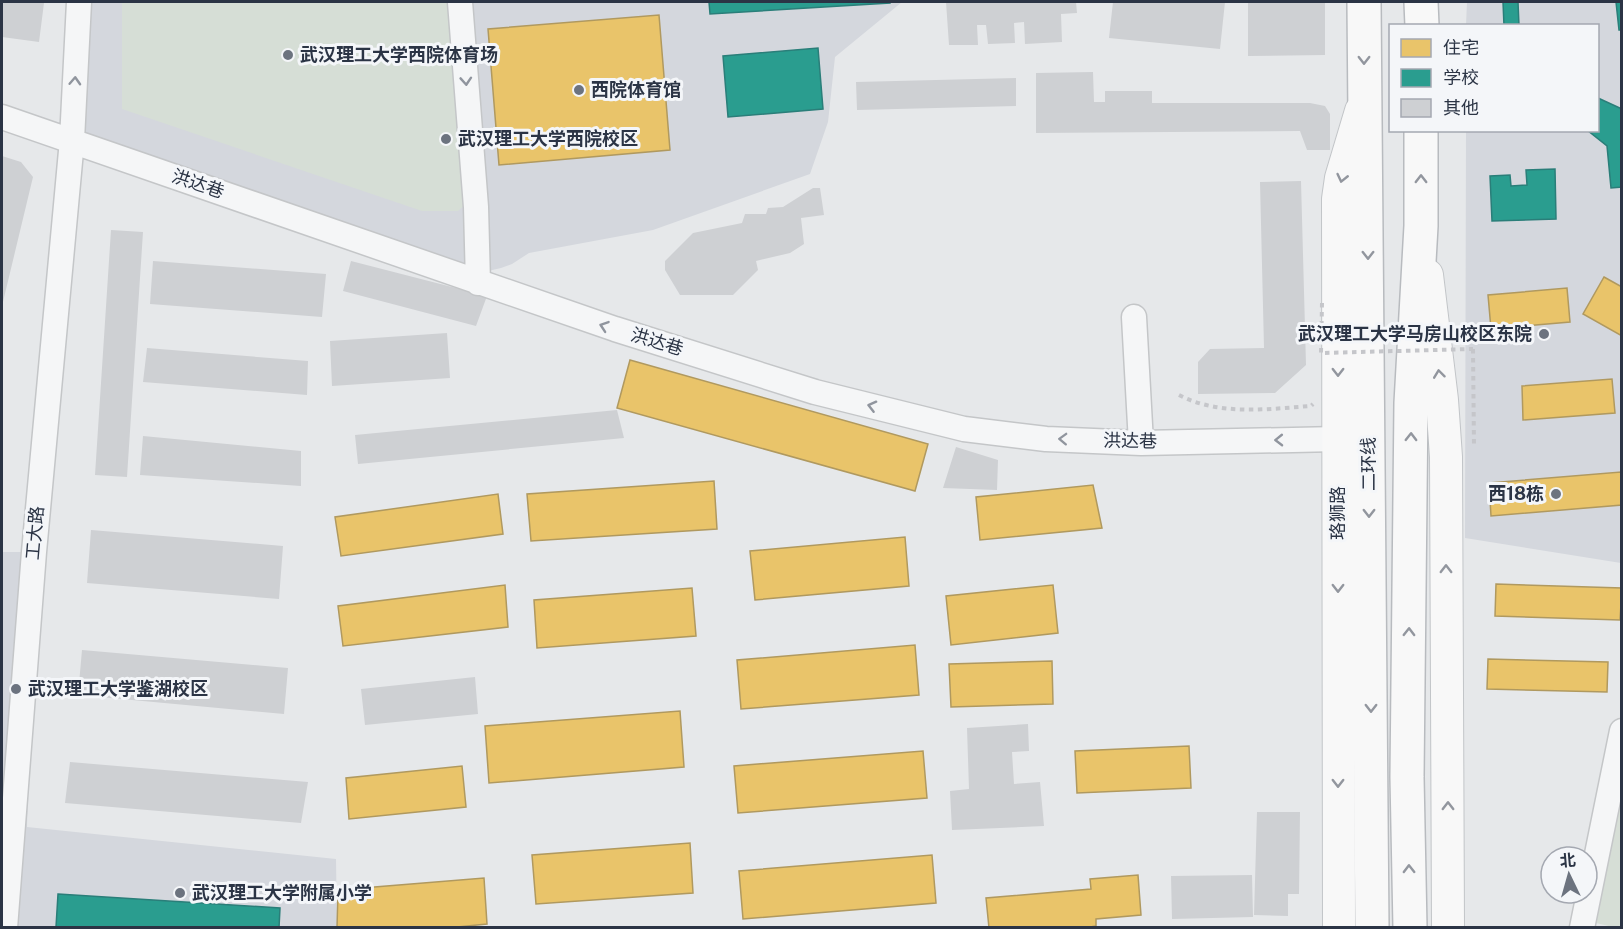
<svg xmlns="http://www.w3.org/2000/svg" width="1623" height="929" font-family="'Public Sans','Noto Sans SC',sans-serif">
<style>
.built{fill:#d4d7dd}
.green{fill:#d6ded6}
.homes{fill:#e9c46a;stroke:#b0995f;stroke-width:1.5}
.schools{fill:#2a9d8f;stroke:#2a7e79;stroke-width:1.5}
.building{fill:#ced0d3}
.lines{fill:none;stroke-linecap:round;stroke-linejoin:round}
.minor-casing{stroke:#c4c6c8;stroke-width:27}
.major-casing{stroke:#c2c5c8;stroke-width:34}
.highway-casing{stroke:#b8bbbf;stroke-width:36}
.path{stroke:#c5c6ca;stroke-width:4;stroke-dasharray:4.5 4.5;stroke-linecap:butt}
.minor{stroke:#f5f6f7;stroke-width:24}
.major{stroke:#f8f8f8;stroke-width:32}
.highway{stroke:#f8f8f8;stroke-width:33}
.path-bridge{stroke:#c5c6ca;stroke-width:4;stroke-dasharray:4.5 4.5;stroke-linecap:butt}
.oneway{stroke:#92969e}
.oneway2{stroke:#90959e}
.poi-dot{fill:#6c737f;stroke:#f4f6f9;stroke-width:2}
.labels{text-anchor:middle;stroke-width:6;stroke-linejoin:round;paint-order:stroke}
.poi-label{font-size:18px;font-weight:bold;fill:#2b3445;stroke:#f4f6f9;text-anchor:start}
.street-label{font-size:18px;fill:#2b3445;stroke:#f4f6f9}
</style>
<rect width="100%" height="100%" fill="#e6e8ea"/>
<!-- built -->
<path class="built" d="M70 2H902L835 57 828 122 810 174 653 230 529 253 512 264 501 268 462 277 66 138Z
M1467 2H1621V563L1465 538 1466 131 1598 130V26L1466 25Z
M2 552H34L27 827 336 859 337 927H2Z"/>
<!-- green -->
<path class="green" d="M122 2H448L468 202 458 211H422L122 109Z
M1621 785V927H1613L1583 920Z"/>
<!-- homes -->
<path class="homes" d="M659 15 670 150 499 165 488 29Z
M1604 277 1622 287V336L1583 314Z
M1567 288 1570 322 1491 329 1488 295Z
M630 360 928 444 915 491 617 408Z
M1612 379 1615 413 1523 420 1522 386Z
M1621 472 1622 505 1491 516 1489 483Z
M714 481 717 529 531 541 527 494Z
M1093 485 1102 528 980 540 976 497Z
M498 494 503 534 341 556 335 517Z
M905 537 909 586 755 600 750 551Z
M1496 584 1622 588 1620 620 1495 616Z
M505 585 508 627 343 646 338 606Z
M1053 585 1058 633 951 645 946 596Z
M692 588 696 636 537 648 534 600Z
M915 645 919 695 741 709 737 660Z
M1488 659 1608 662 1607 692 1487 689Z
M1052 661 1053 704 951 707 949 664Z
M680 711 684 767 489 783 485 726Z
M1189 746 1191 788 1077 793 1075 751Z
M923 751 927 798 738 813 734 766Z
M462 766 466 807 349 819 346 778Z
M690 843 693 893 536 904 532 855Z
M932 855 936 903 743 919 739 871Z
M1138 875 1141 915 1096 919V926L1084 928H989L986 898 1091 889 1090 879Z
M484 878 487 924 447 928H337L338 890Z"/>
<!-- schools -->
<path class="schools" d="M709 2H890V3L710 14Z
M1503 2H1518L1519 26H1504Z
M1616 2H1622V30H1619Z
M818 48 823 109 728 117 723 56Z
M1598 98 1622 109V187L1611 188 1607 146 1587 130H1598Z
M1555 169 1556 219 1492 221 1490 176 1510 175 1511 186 1527 185 1526 170Z
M58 894 280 908 279 928 56 927Z"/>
<!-- building -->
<path class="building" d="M2 2 44 3 39 42 2 37Z
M946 2H1076L1077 13 1061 14 1062 42 1025 44 1024 22 1014 23 1015 43 988 44 986 25H977L978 45H949Z
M1113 2H1225L1220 49 1109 38Z
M1248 2H1325V55L1248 56Z
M1093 72 1094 102H1105V91H1152V103H1310L1325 106 1330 114V150H1307L1300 131 1036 133V73Z
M1016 78V106L857 110 856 82Z
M2 156 21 162 33 177 2 306Z
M1301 181 1306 365 1275 393 1198 394V362L1210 349 1264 348 1260 182Z
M813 188H820L824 215 801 218 804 244 790 253 756 261 758 270 733 295H680L665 270V261L693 233 742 223 745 214H766L768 208 783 207Z
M111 230 143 232 127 477 95 475Z
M153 261 326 274 322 317 150 304Z
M351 261 487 296 476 326 343 291Z
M447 333 450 378 332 386 330 341Z
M147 348 308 361 307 395 143 382Z
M617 410 624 438 358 464 355 435Z
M143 436 301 451V486L140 475Z
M956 447 998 460 997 490 943 488Z
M91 530 283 546 279 599 87 583Z
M82 650 288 668 284 714 78 695Z
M475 677 478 714 365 725 361 689Z
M1028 724 1029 751 1012 752 1014 784 1040 782 1044 826 952 830 950 791 969 789 967 728Z
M70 762 308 782 301 823 65 803Z
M1257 812H1300L1299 894H1288V916L1254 915Z
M1252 875 1253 917 1172 919 1171 876Z"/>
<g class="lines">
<defs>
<path id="minor" d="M460 2 476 207 478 283
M2 117 615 329 815 392 964 429 1046 439 1141 443 1338 439
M1134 317 1141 443
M5 928 34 552 72 140 79 2
M1582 928 1622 731"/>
<path id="major" d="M1427 275 1442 400 1446 457 1448 928
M1339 928 1338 199 1341 178 1361 111"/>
<path id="highway" d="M1364 2 1372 928
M1421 2 1422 26
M1410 928 1407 777 1411 403 1421 226V130"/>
</defs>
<!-- minor casing -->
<use href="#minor" class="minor-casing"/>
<!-- major casing -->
<use href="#major" class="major-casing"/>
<!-- highway casing -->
<use href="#highway" class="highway-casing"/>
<!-- path -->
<path class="path" d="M1473 349 1474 447
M1179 395C1219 416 1268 409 1311 406L1313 404"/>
<!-- minor -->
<use href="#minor" class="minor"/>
<!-- major -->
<use href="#major" class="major"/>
<!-- highway -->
<use href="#highway" class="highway"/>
<!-- path-bridge -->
<path class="path-bridge" d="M1322 303 1321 353 1473 349"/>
</g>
<!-- one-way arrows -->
<defs><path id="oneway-chevron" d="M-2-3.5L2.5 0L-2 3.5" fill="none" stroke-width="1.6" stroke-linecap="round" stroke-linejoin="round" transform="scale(1.5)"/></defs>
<g class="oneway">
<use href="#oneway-chevron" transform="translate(1364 60) rotate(90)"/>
<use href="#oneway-chevron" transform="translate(1342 178) rotate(103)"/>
<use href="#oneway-chevron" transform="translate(1421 179) rotate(-90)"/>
<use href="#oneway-chevron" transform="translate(1368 255) rotate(90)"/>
<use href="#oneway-chevron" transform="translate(1338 372) rotate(90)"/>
<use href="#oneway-chevron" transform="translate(1439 374) rotate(-97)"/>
<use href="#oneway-chevron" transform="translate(1411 437) rotate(-89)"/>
<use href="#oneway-chevron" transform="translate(1369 513) rotate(90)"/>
<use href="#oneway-chevron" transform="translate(1446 569) rotate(-90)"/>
<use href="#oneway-chevron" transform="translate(1338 588) rotate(90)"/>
<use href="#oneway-chevron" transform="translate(1409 632) rotate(-89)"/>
<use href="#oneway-chevron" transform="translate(1371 708) rotate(90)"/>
<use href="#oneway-chevron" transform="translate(1338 783) rotate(90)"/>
<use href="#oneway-chevron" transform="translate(1448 806) rotate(-90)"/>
<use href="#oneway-chevron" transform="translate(1409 869) rotate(-91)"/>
</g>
<g class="oneway2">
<use href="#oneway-chevron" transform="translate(75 81) rotate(-87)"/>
<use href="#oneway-chevron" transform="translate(466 81) rotate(86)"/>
<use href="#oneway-chevron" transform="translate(604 326) rotate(-161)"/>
<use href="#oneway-chevron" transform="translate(872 406) rotate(-166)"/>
<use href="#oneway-chevron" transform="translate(1063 439) rotate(-178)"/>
<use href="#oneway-chevron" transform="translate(1279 440) rotate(179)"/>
</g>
<!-- markers -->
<g class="poi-dot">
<circle cx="288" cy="55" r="6"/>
<circle cx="579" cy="90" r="6"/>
<circle cx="446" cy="139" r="6"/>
<circle cx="1544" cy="334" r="6"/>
<circle cx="1556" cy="494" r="6"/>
<circle cx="16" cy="689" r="6"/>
<circle cx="180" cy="893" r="6"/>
</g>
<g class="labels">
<!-- poi labels -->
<g class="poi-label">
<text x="300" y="61">武汉理工大学西院体育场</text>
<text x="591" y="96">西院体育馆</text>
<text x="458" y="145">武汉理工大学西院校区</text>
<text x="1532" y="340" text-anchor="end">武汉理工大学马房山校区东院</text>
<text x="1544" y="500" text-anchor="end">西18栋</text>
<text x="28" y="695">武汉理工大学鉴湖校区</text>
<text x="192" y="899">武汉理工大学附属小学</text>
</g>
<!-- street labels -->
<g class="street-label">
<text transform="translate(198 184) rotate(19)" y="6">洪达巷</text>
<text transform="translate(657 342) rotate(17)" y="6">洪达巷</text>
<text transform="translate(1130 441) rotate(1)" y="6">洪达巷</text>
<text transform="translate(1369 464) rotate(-90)" y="6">二环线</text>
<text transform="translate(1338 513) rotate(-90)" y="6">珞狮路</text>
<text transform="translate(35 533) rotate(-85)" y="6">工大路</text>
</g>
</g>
<!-- border -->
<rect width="1623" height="929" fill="none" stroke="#2b3445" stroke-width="6"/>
<!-- legend -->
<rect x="1389" y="24" width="210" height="108" fill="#f4f6f9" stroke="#a4a8b1" stroke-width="1.5"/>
<rect x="1401" y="39" width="30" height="18" fill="#e9c46a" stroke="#a4a8b1" stroke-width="1.5"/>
<text x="1443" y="54" font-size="18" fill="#2b3445">住宅</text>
<rect x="1401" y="69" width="30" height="18" fill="#2a9d8f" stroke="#a4a8b1" stroke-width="1.5"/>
<text x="1443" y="84" font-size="18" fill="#2b3445">学校</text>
<rect x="1401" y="99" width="30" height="18" fill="#ced0d3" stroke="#a4a8b1" stroke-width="1.5"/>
<text x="1443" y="114" font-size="18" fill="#2b3445">其他</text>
<!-- north arrow -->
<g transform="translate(1569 875) rotate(355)"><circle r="28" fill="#f4f6f9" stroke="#a4a8b1" stroke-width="1.5"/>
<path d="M0-4.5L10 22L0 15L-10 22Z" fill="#6c737f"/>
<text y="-9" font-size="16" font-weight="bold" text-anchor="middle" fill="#2b3445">北</text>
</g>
</svg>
